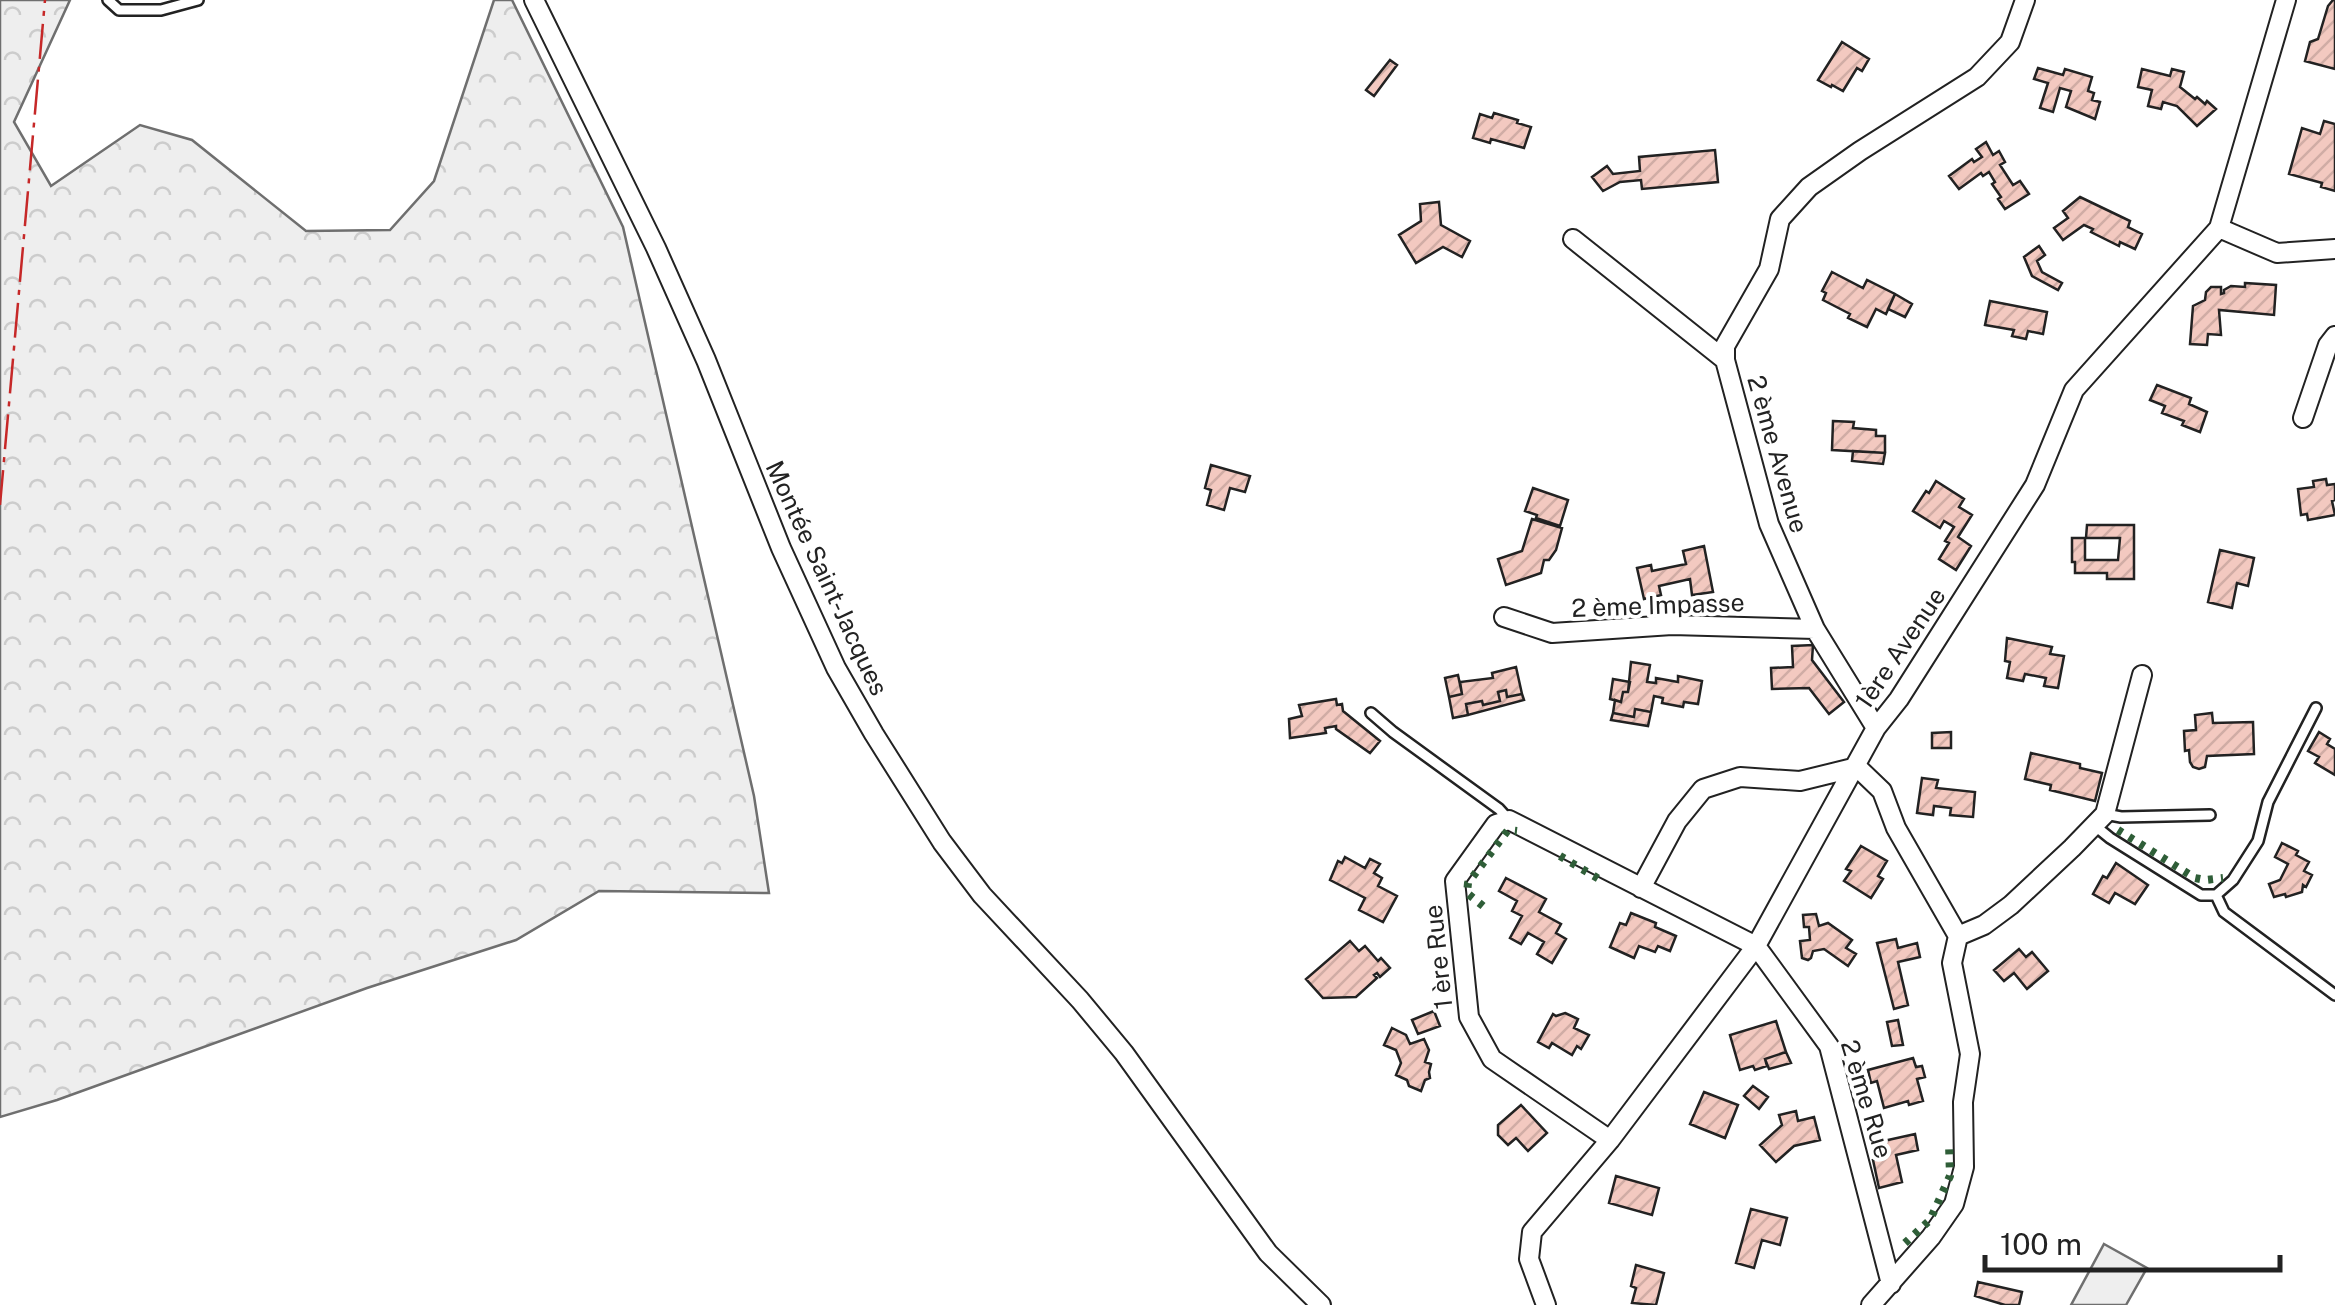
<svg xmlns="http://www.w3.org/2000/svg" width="2335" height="1305" font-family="'Public Sans',sans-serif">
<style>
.forest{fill:url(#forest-crowns);stroke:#6f6f6f;stroke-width:2.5}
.pitch{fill:#eee;stroke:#6f6f6f;stroke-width:2.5}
.building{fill:url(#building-hatch);stroke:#222;stroke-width:2.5}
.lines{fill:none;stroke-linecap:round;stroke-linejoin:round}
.lane-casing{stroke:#222;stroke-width:14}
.street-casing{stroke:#222;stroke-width:22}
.lane{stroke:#fff;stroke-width:9}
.street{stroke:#fff;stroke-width:18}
.hedge{stroke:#2f5e38;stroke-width:8;stroke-dasharray:5 8;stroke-linecap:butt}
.power{stroke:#c62828;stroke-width:2.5;stroke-dasharray:35 8 5 8;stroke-linecap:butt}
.labels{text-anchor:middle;stroke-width:8;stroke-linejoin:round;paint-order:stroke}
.street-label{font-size:25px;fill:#222;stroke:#fff}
</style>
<defs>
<pattern id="forest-crowns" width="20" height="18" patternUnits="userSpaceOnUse" patternTransform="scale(2.5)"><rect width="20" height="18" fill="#eee"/><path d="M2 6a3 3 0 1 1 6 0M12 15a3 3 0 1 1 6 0" fill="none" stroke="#ccc"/></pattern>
<pattern id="building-hatch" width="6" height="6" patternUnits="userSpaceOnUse" patternTransform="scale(2.5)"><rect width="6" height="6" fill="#f3c9c0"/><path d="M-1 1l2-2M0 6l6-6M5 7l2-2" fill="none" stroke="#d0aca5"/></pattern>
</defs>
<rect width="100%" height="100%" fill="#fff"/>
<!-- forest -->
<path class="forest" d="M0 0H70L14 122 51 186 140 125 192 140 306 231 390 230 434 181 494 0H512L623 227 754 796 769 893 599 891 516 940 367 988 57 1100 0 1117Z"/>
<!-- pitch -->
<path class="pitch" d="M2104 1244 2147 1268 2126 1305H2071Z"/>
<!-- building -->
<path class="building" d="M2333 0H2335V69L2305 61 2310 42 2318 39 2328 6Z
M1842 42 1869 59 1862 71 1857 68 1843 91 1832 85 1831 87 1818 80Z
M1390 60 1397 65 1374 96 1366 90Z
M2038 68 2063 75 2065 69 2092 77 2088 91 2094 93 2092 100 2100 102 2095 119 2066 107 2071 91 2060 88 2053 112 2040 108 2048 83 2034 79Z
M2142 69 2170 76 2172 69 2184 72 2180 87 2195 99 2197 97 2205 104 2207 101 2216 109 2197 126 2177 106 2163 102 2161 109 2148 106 2152 90 2138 87Z
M1494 113 1518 120 1517 123 1531 127 1524 148 1491 139 1490 143 1473 138 1480 114 1492 118Z
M2324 121 2335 124V191L2321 187 2322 183 2289 174 2302 128 2320 134Z
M1986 142 1993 155 1999 151 2005 162 2000 165 2013 185 2020 181 2029 194 2005 209 1998 199 2001 197 1992 184 1995 182 1989 172 1983 176 1981 173 1959 189 1949 176 1972 159 1974 162 1982 157 1976 149Z
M1715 150 1718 182 1642 189 1641 180 1620 182 1603 191 1592 177 1607 166 1613 174 1640 171 1639 157Z
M2080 197 2130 221 2128 227 2142 234 2135 249 2120 242 2119 246 2091 232 2093 229 2084 225 2063 240 2054 228 2068 218 2063 211Z
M1439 202 1441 225 1470 241 1462 257 1443 247 1416 263 1399 235 1421 221 1420 204Z
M2039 246 2045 255 2037 261 2042 272 2062 283 2058 290 2032 276 2024 257Z
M1832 272 1863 288 1867 280 1895 294 1886 314 1876 309 1867 327 1848 318 1850 314 1823 300 1826 293 1822 291Z
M2245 283 2276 285 2274 315 2219 310 2221 335 2208 334 2207 345 2190 344 2193 306 2205 300 2206 292 2211 287H2221V294L2224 293V290L2231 286 2245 287Z
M1895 294 1912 304 1905 317 1888 309Z
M1990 301 2047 312 2043 334 2028 331 2026 339 2012 336 2014 330 1985 325Z
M2157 385 2191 398 2189 404 2207 412 2200 432 2182 425 2184 421 2162 413 2165 406 2150 400Z
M1833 421 1854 422 1853 428 1876 430V436H1885V453L1832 450Z
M1853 451 1885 453 1883 464 1852 461Z
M1211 465 1250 476 1245 492 1230 488 1224 510 1207 505 1211 490 1205 488Z
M2326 479 2327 485 2335 484V500L2332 501 2335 515 2308 520 2307 514 2301 515 2298 489 2314 487 2313 481Z
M1936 481 1964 499 1959 507 1972 515 1958 537 1971 546 1956 570 1939 559 1949 543 1945 541 1954 527 1944 521 1940 528 1913 511 1926 491 1929 493Z
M1533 488 1568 500 1560 526 1536 518 1537 515 1525 511Z
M1532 519 1562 528 1556 550 1549 560H1544L1541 573 1506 585 1498 559 1522 551Z
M2087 525H2134V579H2107V573H2075V562H2072V538H2085V560H2118L2120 538H2086Z
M1704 546 1713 592 1692 595 1690 579 1659 586 1661 595 1644 599 1637 568 1651 565 1652 571 1686 564 1683 551Z
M2220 550 2254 558 2248 586 2237 583 2232 608 2208 602Z
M2007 638 2052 647 2050 654 2064 656 2058 688 2044 686 2046 678 2025 674 2023 681 2007 678 2010 662 2005 661Z
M1813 645 1812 660 1844 702 1829 714 1809 688 1772 689 1771 668 1793 667 1792 646Z
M1631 662 1650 665 1647 682 1656 683V678L1678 682V676L1702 681 1698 704 1684 702 1683 707 1662 703 1663 698 1654 696 1651 712 1635 709 1634 717 1613 713 1615 700 1621 702 1623 692H1628Z
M1516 667 1522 694 1507 697 1506 690 1498 692 1500 701 1483 705 1482 701 1466 704 1468 715 1453 718 1449 697 1462 694 1460 682 1493 678 1492 673Z
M1458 675 1462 694 1449 697 1445 678Z
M1613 679 1630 682 1628 692H1623L1621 702 1610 699Z
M1506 690 1507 697 1522 694 1524 700 1468 715 1466 704 1482 701 1483 705 1500 701 1498 692Z
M1336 699 1337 705 1342 704 1343 711 1380 741 1370 753 1336 729V726L1325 728 1326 733 1290 738 1289 719 1302 716 1299 705Z
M1635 709 1651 712 1648 726 1611 720 1613 713 1634 717Z
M2212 713 2213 723 2253 722 2254 754 2207 756 2205 767 2199 769 2193 767 2190 762 2189 750 2185 751 2184 731 2196 730 2195 715Z
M1951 732V748H1932V733Z
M2319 732 2330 739 2327 744 2335 749V775L2315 763 2319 757 2308 751Z
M2031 753 2080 764V768L2102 773 2095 801 2050 790 2051 785 2025 779Z
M1922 778 1938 780 1936 788 1975 792 1973 817 1950 815 1951 808 1934 806 1933 815 1917 813Z
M2282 843 2298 851 2296 855 2309 862 2304 871 2312 875 2306 887 2303 885 2302 892 2286 897 2285 894 2274 897 2269 884 2280 880 2288 864 2275 857Z
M1861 846 1887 861 1878 876 1883 879 1871 898 1844 881 1851 871 1846 869Z
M1345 857 1365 868 1370 859 1380 864 1374 873 1382 878 1378 886 1397 896 1383 922 1359 910 1365 898 1330 880 1338 861 1342 863Z
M2116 863 2148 885 2135 904 2115 893 2109 903 2093 894 2103 876 2107 878Z
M1506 878 1546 899 1539 912 1561 924 1556 933 1566 939 1552 963 1537 954 1544 942 1528 933 1521 944 1510 938 1522 916 1512 911 1517 901 1499 891Z
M1631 913 1656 923 1655 927 1676 936 1670 951 1658 946 1655 952 1639 946 1634 958 1610 947 1620 923 1626 925Z
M1816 914 1819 926 1828 923 1852 940 1846 948 1856 954 1848 966 1824 949 1813 951 1811 958 1808 960 1802 958 1800 941 1810 940 1809 927H1804L1803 915Z
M1896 939 1898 948 1917 943 1920 957 1898 962 1908 1005 1894 1009 1877 943Z
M1350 941 1359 951 1365 946 1378 961 1381 958 1390 968 1380 977 1377 973 1374 975 1377 978 1356 997 1323 998 1306 979Z
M2019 949 2026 957 2032 952 2048 971 2027 989 2014 973 2004 981 1994 970Z
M1434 1011 1440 1026 1418 1034 1412 1020Z
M1565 1013 1578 1019 1574 1028 1589 1035 1581 1049 1577 1046 1572 1055 1552 1043 1549 1048 1538 1042 1553 1014 1556 1016Z
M1898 1020 1903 1045 1892 1046 1887 1022Z
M1776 1021 1786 1052 1765 1059 1767 1066 1755 1070 1753 1066 1740 1070 1730 1035Z
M1392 1028 1406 1035 1410 1044 1424 1039 1429 1050 1425 1062 1431 1064 1429 1072 1430 1078 1425 1080 1421 1091 1409 1086 1407 1080 1396 1075 1401 1063 1396 1050 1384 1045Z
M1786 1052 1791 1063 1769 1069 1765 1059Z
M1913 1058 1916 1067 1922 1066 1925 1077 1917 1079 1923 1101 1909 1105 1908 1101 1884 1108 1877 1081 1871 1083 1868 1070Z
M1753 1086 1768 1097 1759 1109 1744 1096Z
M1704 1092 1738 1105 1725 1138 1690 1124Z
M1521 1105 1547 1133 1528 1151 1516 1138 1508 1145 1498 1135V1125Z
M1796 1111 1798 1121 1814 1117 1820 1140 1794 1146 1776 1162 1760 1145 1782 1125 1779 1115Z
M1915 1134 1918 1150 1896 1155 1902 1182 1879 1188 1873 1160 1882 1158 1879 1142Z
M1616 1176 1659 1188 1652 1215 1609 1203Z
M1751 1209 1787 1218 1780 1245 1762 1240 1754 1268 1736 1263Z
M1636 1265 1664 1273 1656 1305 1632 1303 1636 1288 1631 1286Z
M1978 1282 2022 1292 2019 1305H2005L1975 1296Z"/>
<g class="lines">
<defs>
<path id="lane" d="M108 0 119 10H161L198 0
M1371 713 1393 732 1499 809 1509 820
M2105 814 2121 817 2210 815
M2094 825 2110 838 2201 895H2216L2233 880 2258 841 2268 802 2316 708
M2216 895 2224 912 2335 995"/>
<path id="street" d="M534 0 656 248 706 360 781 548 836 668 874 734 942 842 982 895 1080 1000 1124 1053 1268 1253 1321 1305
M2219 228 2277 253 2335 249
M1573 239 1725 360
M2303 418 2328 345 2335 336
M1504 617 1552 633 1672 625 1815 629
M1876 728 1815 629 1769 524 1725 360V346L1769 269 1780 219 1809 187 1860 151 1977 77 2010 42 2025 0
M1641 888 1677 821 1703 789 1740 777 1800 781 1857 767 1882 791 1896 828 1958 936 1952 963 1970 1054 1963 1102 1964 1167 1954 1204 1931 1237 1871 1305
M1958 936 1984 925 2011 905 2072 848 2105 814 2142 675
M1610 1140 1492 1059 1469 1017 1455 881 1496 824 1509 820 1756 946 1829 1046 1891 1284
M1546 1305 1529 1259 1532 1232 1610 1140 1756 946 1876 728 1899 699 2035 485 2074 390 2219 228 2286 0"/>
</defs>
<!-- lane casing -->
<use href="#lane" class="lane-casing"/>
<!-- street casing -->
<use href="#street" class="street-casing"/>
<!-- lane -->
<use href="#lane" class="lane"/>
<!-- street -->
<use href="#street" class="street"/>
<!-- hedge -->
<path class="hedge" d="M2118 830 2195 878 2205 880 2223 878
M1560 856 1599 879
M1483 906 1467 893 1468 883 1508 830 1517 831
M1905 1243 1930 1220 1950 1176 1949 1144"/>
<!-- power -->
<path class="power" d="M0 505 45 0"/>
</g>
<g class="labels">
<!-- street labels -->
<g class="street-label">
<text transform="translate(1778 454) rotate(74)" y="9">2 ème Avenue</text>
<text transform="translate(827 578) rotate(65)" y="9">Montée Saint-Jacques</text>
<text transform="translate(1658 605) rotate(-2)" y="9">2 ème Impasse</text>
<text transform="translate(1900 648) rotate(-56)" y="9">1ère Avenue</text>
<text transform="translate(1438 957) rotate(-96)" y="9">1 ère Rue</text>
<text transform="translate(1867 1099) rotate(73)" y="9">2 ème Rue</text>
</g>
</g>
<!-- scale -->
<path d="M1985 1255v15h295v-15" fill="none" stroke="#222222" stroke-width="5"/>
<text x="2000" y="1255" font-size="30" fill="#222222" stroke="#ffffff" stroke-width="8" paint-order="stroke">100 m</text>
</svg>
